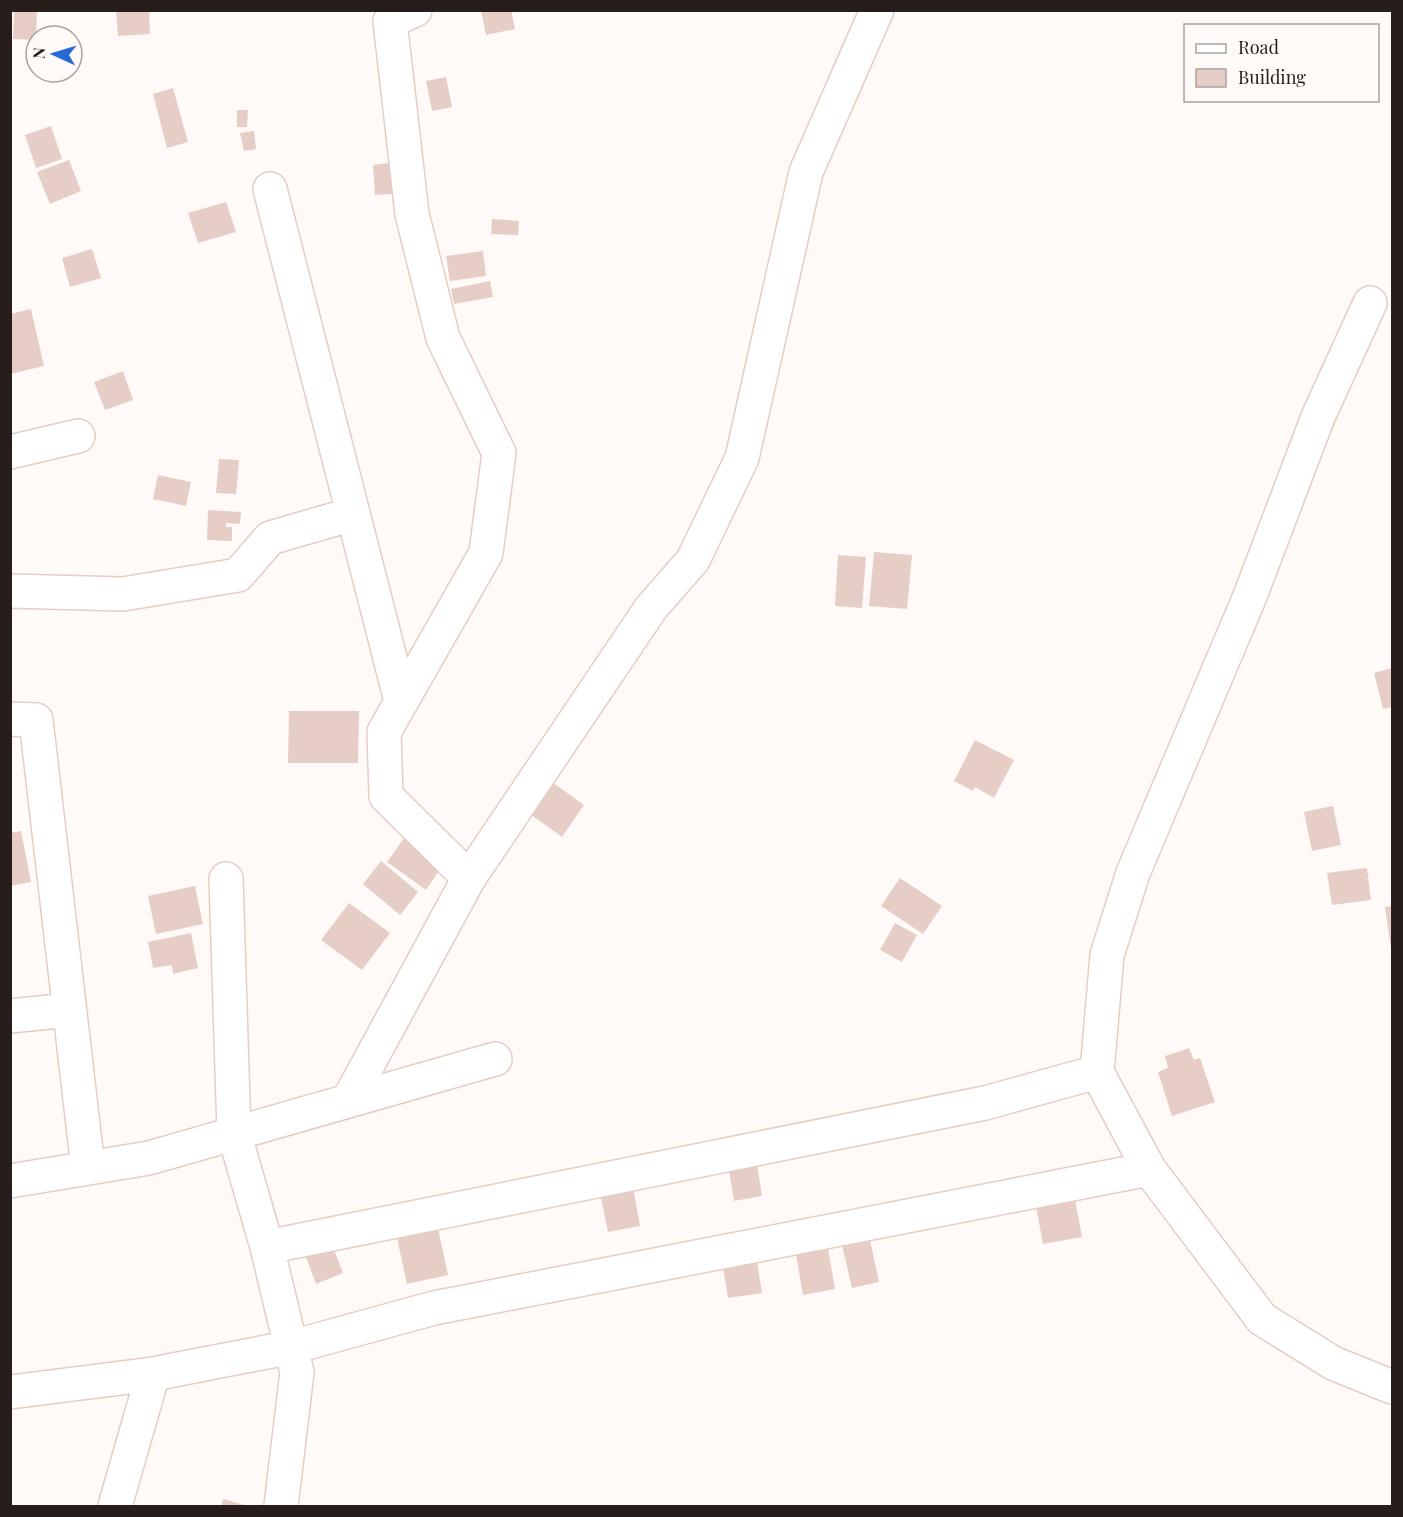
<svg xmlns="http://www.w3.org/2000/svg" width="1403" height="1517" font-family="'Playfair Display',serif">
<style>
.building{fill:#e6cec6}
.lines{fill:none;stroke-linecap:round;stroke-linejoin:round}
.street-casing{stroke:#e5cdc5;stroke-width:36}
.street{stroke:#fff;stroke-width:33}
</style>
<rect width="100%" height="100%" fill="#fffaf8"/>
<!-- building -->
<path class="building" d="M14 10H37L36 40 13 39Z
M116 10H149L150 34 118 36Z
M481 10H511L515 29 486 35Z
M446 77 452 107 432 111 426 81Z
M173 88 188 142 167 148 153 94Z
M237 110H248L247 127H237Z
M51 126 62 159 36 168 25 135Z
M254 131 256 149 244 151 240 133Z
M69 160 81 191 50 204 37 172Z
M389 163 392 194 375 195 373 165Z
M226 202 236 232 198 243 188 213Z
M492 219 519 221 518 235 491 234Z
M92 249 101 278 70 287 62 258Z
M483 251 486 276 450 281 446 256Z
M490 281 493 297 454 304 451 289Z
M31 309 44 366 10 374V314Z
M123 371 133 400 105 410 94 382Z
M219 459 239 460 236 494 216 493Z
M158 475 191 482 186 506 153 499Z
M208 510 241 512 240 524 226 523V527H232V541L207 540Z
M874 552 912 555 907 609 869 606Z
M838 555 866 557 862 608 835 606Z
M1392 668V707L1383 709 1374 673Z
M289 711H359L358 763H288Z
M975 740 1014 760 994 798 975 787 973 791 954 781Z
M552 782 584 805 562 837 530 814Z
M1333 806 1341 845 1312 851 1304 812Z
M415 823 453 850 426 890 387 862Z
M21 831 31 882 10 886V833Z
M381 861 418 892 400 915 363 884Z
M1367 868 1371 900 1332 905 1327 873Z
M900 878 942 906 923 934 881 906Z
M195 886 203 924 156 934 148 896Z
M349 903 390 933 362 970 321 940Z
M1392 906V948L1391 949 1385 907Z
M895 923 917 935 902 962 880 950Z
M191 933 198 968 173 974 172 965 153 968 148 942Z
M1189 1048 1194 1060 1200 1058 1215 1102 1172 1116 1158 1072 1168 1068 1165 1056Z
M754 1147 762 1196 734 1201 726 1152Z
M631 1176 640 1226 608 1232 598 1183Z
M1071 1178 1082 1237 1043 1244 1032 1185Z
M435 1214 448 1275 407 1284 394 1224Z
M825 1231 835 1289 803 1295 793 1237Z
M869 1235 879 1282 852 1288 841 1241Z
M333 1247 343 1273 316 1284 306 1257Z
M756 1255 762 1293 728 1298 722 1261Z
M223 1499 248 1506H221Z"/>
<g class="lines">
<defs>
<path id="street" d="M415 10 390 21 412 214 443 338 499 453 486 553 384 732 386 796 469 878
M270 189 401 701
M1370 303 1318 417 1250 596 1133 873 1107 955 1097 1072 1149 1169 1262 1319 1333 1363 1392 1387
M10 452 78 436
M10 591 123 594 238 575 270 538 353 514
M10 719 36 720 88 1168
M226 879 234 1133 267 1247 297 1372 281 1506
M10 1016 69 1010
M348 1101 469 878 651 608 693 560 742 458 806 172 877 10
M10 1181 149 1158 495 1059
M267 1247 985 1103 1097 1072
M153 1374 292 1347 434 1308 1149 1169
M10 1392 153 1374 115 1506"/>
</defs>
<!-- street casing -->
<use href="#street" class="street-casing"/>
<!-- street -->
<use href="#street" class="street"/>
</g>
<!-- border -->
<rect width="1403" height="1517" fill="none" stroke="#271e1b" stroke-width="24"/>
<!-- legend -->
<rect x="1184" y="24" width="195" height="78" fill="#fffaf8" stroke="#a9a2a0" stroke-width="1.5"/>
<rect x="1196" y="44" width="30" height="9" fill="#ffffff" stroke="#a9a2a0" stroke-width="1.5"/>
<text x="1238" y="54" font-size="18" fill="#271e1b">Road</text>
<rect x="1196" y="69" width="30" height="18" fill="#e6cec6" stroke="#a9a2a0" stroke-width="1.5"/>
<text x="1238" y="84" font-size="18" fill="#271e1b">Building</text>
<!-- north arrow -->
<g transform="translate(54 54) rotate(274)"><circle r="28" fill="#fffaf8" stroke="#a9a2a0" stroke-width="1.5"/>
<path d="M0-4.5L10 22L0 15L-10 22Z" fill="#276ad7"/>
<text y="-9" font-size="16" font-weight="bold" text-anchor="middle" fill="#271e1b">N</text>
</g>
</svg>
